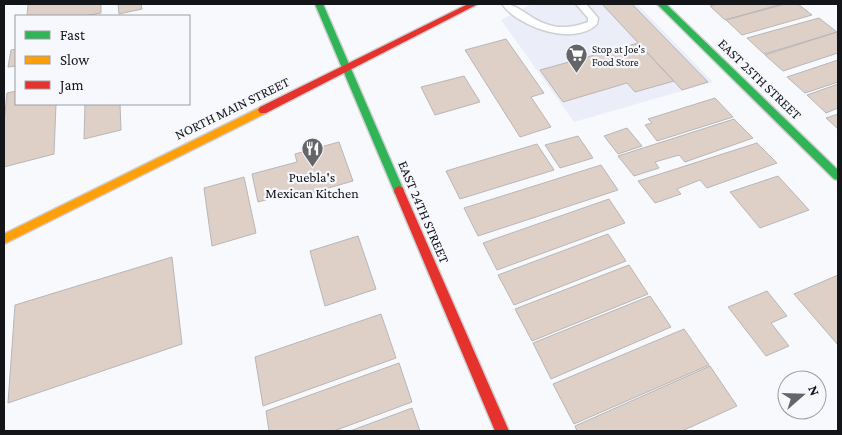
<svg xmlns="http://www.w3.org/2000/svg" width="842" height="435" font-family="'Crimson Pro',serif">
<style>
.built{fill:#ebeef8}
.building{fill:#decfc7;stroke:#b8b6b7}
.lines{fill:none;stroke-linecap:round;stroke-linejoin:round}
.lane-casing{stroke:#cecfd2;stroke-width:3}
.fast-casing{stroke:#cecfd2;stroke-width:3}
.slow-casing{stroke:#cecfd2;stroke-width:3}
.jam-casing{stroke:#cecfd2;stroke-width:3}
.lane{fill:#fefeff;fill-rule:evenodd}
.fast{fill:#30b455;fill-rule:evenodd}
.slow{fill:#ff9f0a;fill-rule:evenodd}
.jam{fill:#e5322d;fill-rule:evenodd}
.labels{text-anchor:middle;stroke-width:4.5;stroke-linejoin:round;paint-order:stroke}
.far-poi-label{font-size:11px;fill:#141519;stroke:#f6f8fe;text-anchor:start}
.street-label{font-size:14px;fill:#141519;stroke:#f6f8fe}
.poi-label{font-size:14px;fill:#141519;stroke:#f6f8fe}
</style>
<rect width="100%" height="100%" fill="#f8f9fc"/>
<!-- built -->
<path class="built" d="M532 4H637L713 82 574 122 501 20Z"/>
<!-- building -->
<path class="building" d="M28 4H101V13L84 16H27Z
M118 4H141L142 9 119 14Z
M602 4H632L708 82 682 90Z
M718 4H782L725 20 710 6Z
M785 4H798L812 15 742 35 726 20Z
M819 18 837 32 764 54 747 38Z
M837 32 838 53 783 71 765 55Z
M506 39 544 93 531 97 551 127 520 137 465 50Z
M638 43 674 81 635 92 627 83 563 102 540 70Z
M16 49V66L8 67 11 50Z
M838 60V82L805 93 787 77Z
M464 76 480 102 435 115 421 87Z
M838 84V108L826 113 807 95Z
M16 91V104H56L54 154 4 167V123L7 93Z
M715 98 733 117 657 141 645 125 652 123 648 119Z
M85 104H120L121 130 84 139Z
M838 114V129L826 118Z
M734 119 753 138 685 162 679 155 655 162 659 168 634 176 618 156Z
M627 128 642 146 618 154 604 136Z
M578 136 593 158 560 168 545 145Z
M339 142 353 181 293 198 292 193 258 202 252 174 297 162 295 154Z
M757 143 777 163 707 188 700 180 677 189 681 194 655 203 638 181Z
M537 144 554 170 460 199 446 171Z
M601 165 618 190 478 236 464 208Z
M778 176 809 210 760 228 730 192Z
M244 177 256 233 212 246 204 188Z
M609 199 625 223 497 270 483 243Z
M608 234 626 261 514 305 498 275Z
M358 236 376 289 325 306 310 251Z
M172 257 182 344 8 403 15 305Z
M629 265 648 294 532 341 515 309Z
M838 275V345L794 294Z
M767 291 787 316 771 323 789 346 766 356 728 307Z
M650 296 671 327 551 379 533 343Z
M381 314 396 358 263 406 255 357Z
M684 329 709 365 574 424 553 384Z
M399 363 412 402 334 431H269L266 411Z
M710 366 737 406 682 431H577L575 426Z
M412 408 420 431H350Z"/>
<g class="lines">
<defs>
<path id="lane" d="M502 4C513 4 518 8 527 14 547 28 565 31 588 22V18L576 4H586L598 18 597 24C574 47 518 27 502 4Z"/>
<path id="fast" d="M315 4H323L404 191 403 194H395L394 191Z
M657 4H666L838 170V180L834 179Z"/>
<path id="slow" d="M263 106 266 107 268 110 266 113 4 244V234Z"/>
<path id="jam" d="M468 4H478L266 113H260L258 110 260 107Z
M399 186 403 188 404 191 509 431H495L394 191 395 188Z"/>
</defs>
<!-- lane casing -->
<use href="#lane" class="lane-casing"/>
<!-- fast casing -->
<use href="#fast" class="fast-casing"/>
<!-- slow casing -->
<use href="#slow" class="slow-casing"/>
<!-- jam casing -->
<use href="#jam" class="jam-casing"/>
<!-- lane -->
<use href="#lane" class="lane"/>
<!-- fast -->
<use href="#fast" class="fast"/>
<!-- slow -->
<use href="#slow" class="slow"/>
<!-- jam -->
<use href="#jam" class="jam"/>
</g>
<!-- icons -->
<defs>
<symbol id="supermarket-pin" viewBox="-11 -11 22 30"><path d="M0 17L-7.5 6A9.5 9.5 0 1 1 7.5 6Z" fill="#646568" stroke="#f6f8fe"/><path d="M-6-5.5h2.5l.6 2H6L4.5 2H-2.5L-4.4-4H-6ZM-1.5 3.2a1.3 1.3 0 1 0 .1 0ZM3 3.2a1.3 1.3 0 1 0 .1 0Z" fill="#fff"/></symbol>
<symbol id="restaurant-pin" viewBox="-11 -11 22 30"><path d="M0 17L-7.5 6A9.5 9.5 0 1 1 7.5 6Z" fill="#646568" stroke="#f6f8fe"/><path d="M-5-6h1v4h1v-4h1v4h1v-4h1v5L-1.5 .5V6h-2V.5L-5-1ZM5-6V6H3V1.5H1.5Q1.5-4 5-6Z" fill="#fff"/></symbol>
</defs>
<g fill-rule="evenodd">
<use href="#supermarket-pin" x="564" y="42" width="25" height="34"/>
<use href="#restaurant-pin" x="300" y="136" width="25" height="34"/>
</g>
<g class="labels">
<!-- far-poi labels -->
<g class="far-poi-label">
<text x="592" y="53">Stop at Joe's<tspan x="592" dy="13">Food Store</tspan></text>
</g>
<!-- street labels -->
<g class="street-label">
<text transform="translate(760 79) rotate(44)" y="5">EAST 25TH STREET</text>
<text transform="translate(232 108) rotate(-26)" y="5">NORTH MAIN STREET</text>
<text transform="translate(424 212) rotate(67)" y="5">EAST 24TH STREET</text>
</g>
<!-- poi labels -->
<g class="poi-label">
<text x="312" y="182">Puebla's<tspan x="312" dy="16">Mexican Kitchen</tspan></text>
</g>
</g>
<!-- border -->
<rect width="842" height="435" fill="none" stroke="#141519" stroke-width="10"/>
<!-- legend -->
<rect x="15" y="15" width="175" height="90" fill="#f6f8fe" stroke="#9c9da2"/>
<rect x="25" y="31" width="25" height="8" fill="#30b455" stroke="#9c9da2"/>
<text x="60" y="40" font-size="15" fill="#141519">Fast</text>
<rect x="25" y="56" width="25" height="8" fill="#ff9f0a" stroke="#9c9da2"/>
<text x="60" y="65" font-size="15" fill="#141519">Slow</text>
<rect x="25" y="81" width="25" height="8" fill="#e5322d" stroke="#9c9da2"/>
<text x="60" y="90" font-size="15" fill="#141519">Jam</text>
<!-- north arrow -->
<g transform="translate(802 395) rotate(70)"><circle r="24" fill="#f6f8fe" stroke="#9c9da2"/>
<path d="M0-4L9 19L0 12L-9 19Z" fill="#646568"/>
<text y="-8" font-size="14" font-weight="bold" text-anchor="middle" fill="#141519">N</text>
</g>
</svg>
